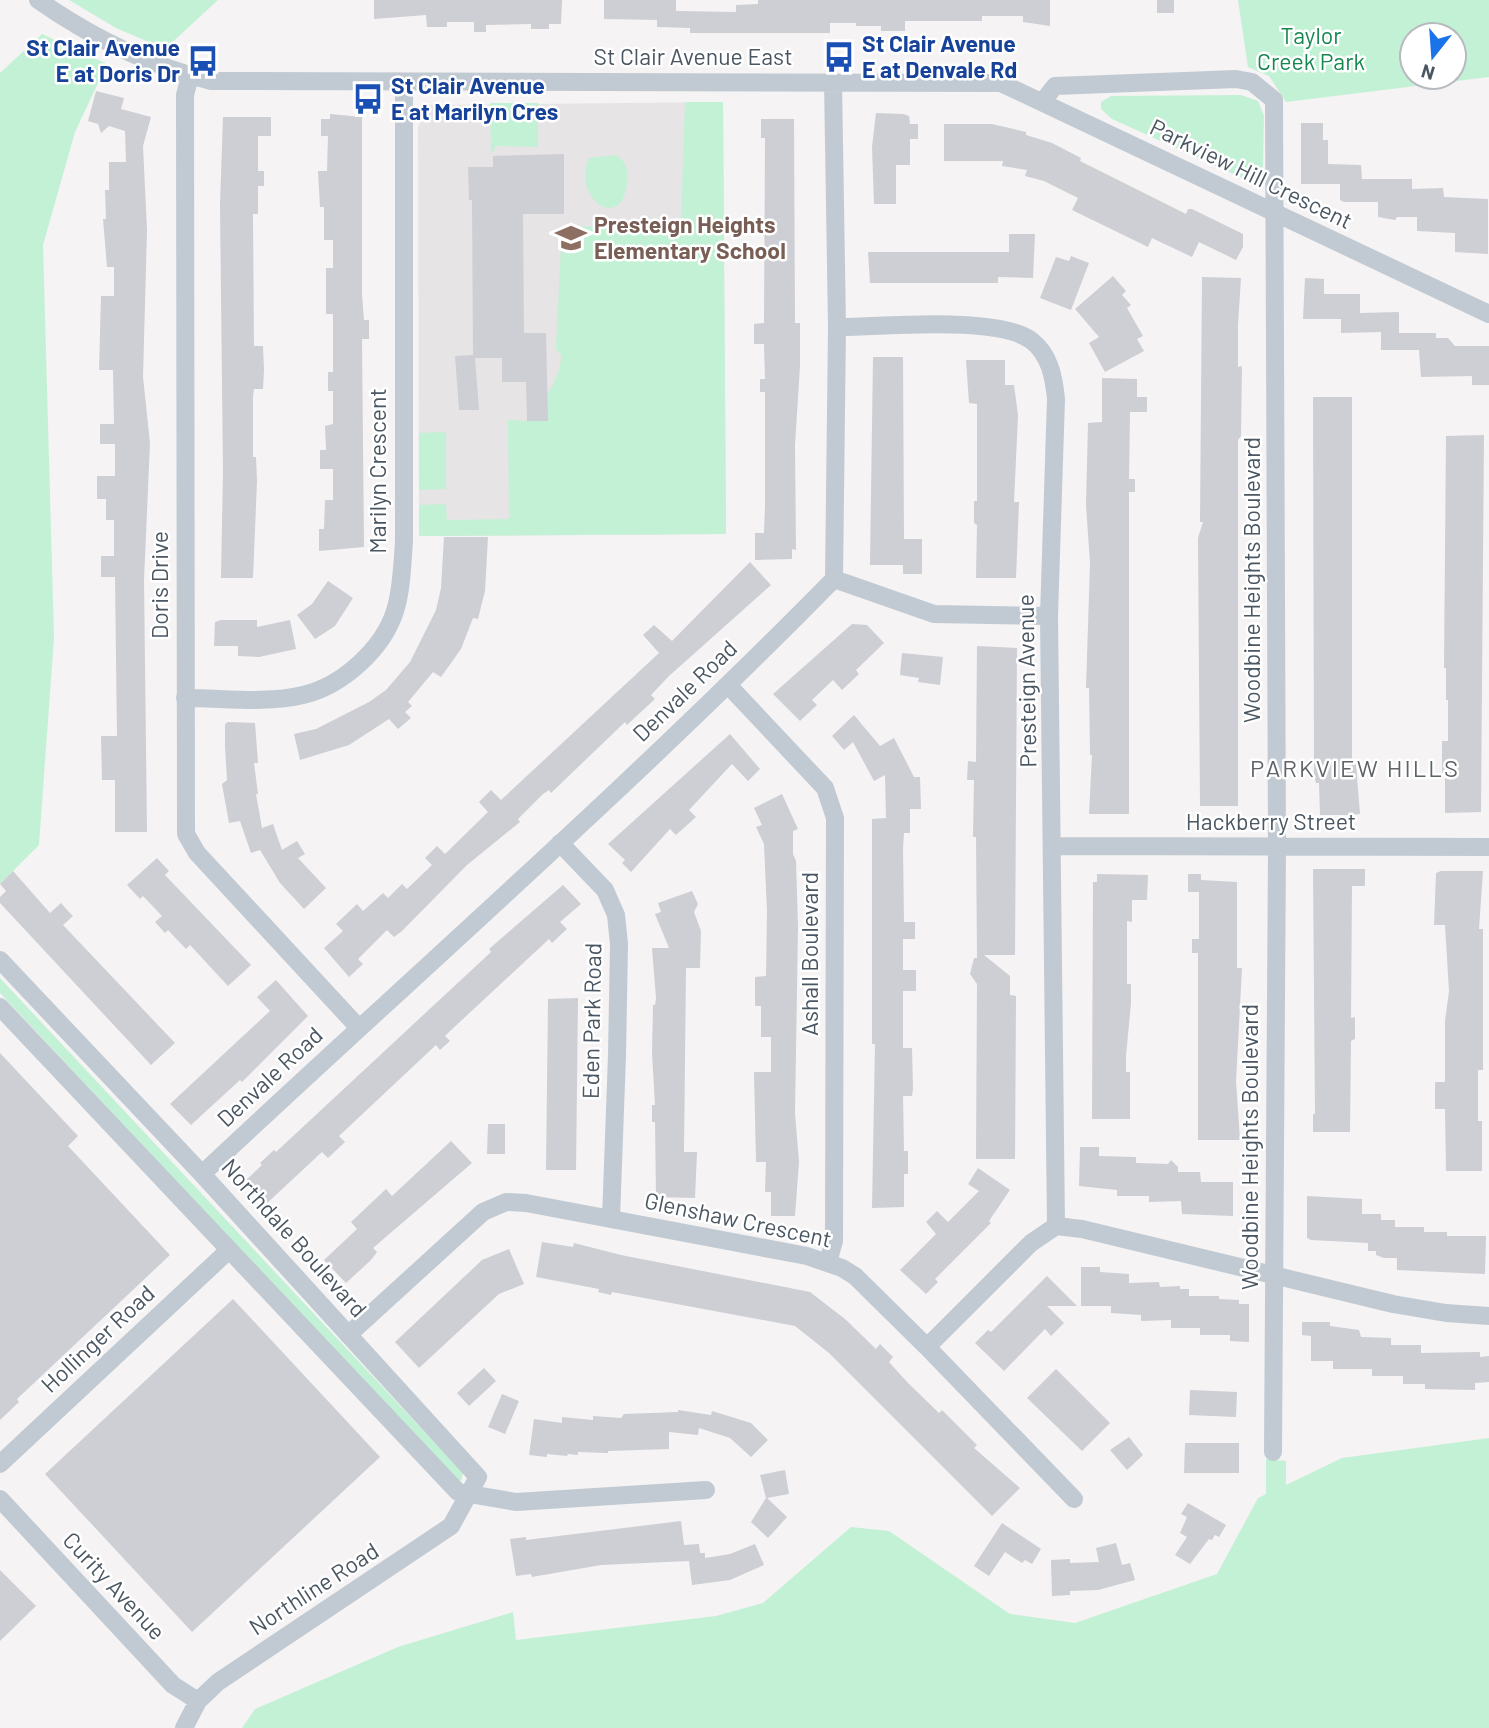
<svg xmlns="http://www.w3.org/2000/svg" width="1489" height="1728" font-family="Barlow,sans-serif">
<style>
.education{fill:#e6e4e5}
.green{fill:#c3f1d5;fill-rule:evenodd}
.building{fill:#cdcfd5}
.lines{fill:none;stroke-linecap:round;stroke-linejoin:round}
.minor{stroke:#c1cad2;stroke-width:18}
.labels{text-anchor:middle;stroke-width:5;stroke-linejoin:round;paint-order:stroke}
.park-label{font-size:23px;fill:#17864f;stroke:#fff}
.transit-label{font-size:23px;font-weight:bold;fill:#164399;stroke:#fff;text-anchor:start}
.street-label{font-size:23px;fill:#4a5661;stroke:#fff}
.education-label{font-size:23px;font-weight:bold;fill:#785e54;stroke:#fff;text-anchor:start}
.neighbourhood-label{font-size:24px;letter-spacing:2px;fill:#5f6368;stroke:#fff}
</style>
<rect width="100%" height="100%" fill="#f5f3f3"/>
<!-- education -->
<path class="education" d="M723 102 726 534 419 536 418 128 425 105Z"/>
<!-- green -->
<path class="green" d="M69 0H218L165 49 116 28Z
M1238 0H1489V77L1286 102 1269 76 1248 67ZM1412 35H1454V77H1412Z
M42 34 107 64 75 132 43 245 54 637 39 845 0 884V73Z
M1241 95 1258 101 1264 116 1263 166 1261 172 1249 181 1112 119 1101 109V102L1111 96Z
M685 102H723L726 534 419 536V505L446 504 447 520 509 519 508 420 527 421C542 401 561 381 561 355L556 349 562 226 623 227 637 222 653 225 681 220Z
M490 103H538V147L495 146 494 152H491Z
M616 155C627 163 628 169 627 183 622 233 571 199 589 158Z
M446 432V489L419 490V433Z
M0 978 463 1473 461 1481 456 1480 0 993Z
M1489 1438V1728H242L255 1709 398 1647 513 1612 516 1640 716 1616 763 1603 851 1527 889 1531 1010 1614 1075 1623 1217 1574 1258 1498 1266 1494V1459L1286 1461V1485L1342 1458Z"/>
<!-- building -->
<path class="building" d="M374 0H562L561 24H549V29H531V24L486 25V32H474V22H447V27H427L426 15 374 19Z
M604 0H676V11L736 12V5L758 4V0H1050V26L1023 22V16H982V21H905V31H881V26H856V23H830V33H690V28L657 27V20L604 19Z
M1157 0H1174V13H1157Z
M96 91 124 98 121 109 151 117 143 146 147 230 143 377 150 443 144 580 147 832H115V780H102L101 736H117L115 577H101V556H114V520H106V499H97V476H115V444H100V424H114L113 370H99L101 296H114V267H107L103 219H106L105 190H109V162H126L125 131 109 126 101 133 98 124 88 121Z
M876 113 903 114 909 116 910 124H918V139H910V165H896V204H874L872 147Z
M330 114 362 117V294L364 320H369V339H362L364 547 319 551V529H324L325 500H333V469H320V450H326L325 426 333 424V391H328V372H333V314H326V268H333V240H324V207H320L318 171H327L328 136H321V119H330Z
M223 117H271V136H258V171H264V186H258V214H253L254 346H263L264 370 263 389H254L253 397V457H256L257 481 253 578H221L223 471 220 205Z
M761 119H794L795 323H800V366L795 445 796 550 792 549V559L755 560V533H764L765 506V392H760V379H765L764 344H754V324L764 323 765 138H761Z
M1301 123H1323V140H1328V164L1361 165 1362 179H1412V189L1443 188 1444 197 1488 199V254L1455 252V233L1417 231V217H1397L1395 220 1378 217V202H1344L1340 200V184H1301Z
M944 124H992L1026 132V135L1052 143 1081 158 1080 161 1186 214 1188 209H1192L1243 234V247L1236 260 1199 242 1192 257 1152 238 1148 247 1072 210 1078 198 1044 181 1025 176 1027 170 1002 166 1003 161H944Z
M564 154V214H523L524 333H546L548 421H527L526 382H502V358H475L479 410H459L455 356 473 355 472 200H469L468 167H493V156Z
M1009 234H1035L1033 278 998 277V283H870L868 252H1009Z
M1071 256 1089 263 1071 310 1040 298 1056 257 1069 261Z
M1113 276 1126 291 1122 295 1131 305 1127 308 1143 336 1137 339 1144 351 1105 372 1089 343 1099 337 1075 309Z
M1202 277 1241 278 1238 324V367L1242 366 1241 436 1238 440V806H1200L1198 538 1203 522H1200Z
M1305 278 1324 279V294H1360V313L1399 312V333H1436V338H1448L1455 346H1489V385H1472V376L1421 377 1419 350H1381V332L1341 333V319H1303Z
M873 357H903L904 539H922V574H903V565H870Z
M966 360H1005V385H1014L1018 415 1014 502H1019L1016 578H976L977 525 974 523V501H977V404L969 403Z
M1102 378 1137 379V397H1147V412H1130L1129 479H1135V492H1129V814H1089L1092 755H1090L1089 688H1086L1090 563 1086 505 1088 423 1102 422Z
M1313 397H1352V764H1356L1360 814 1349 815H1320L1319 783H1316L1314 775Z
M1484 435 1481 812 1445 813V773H1442V741H1448V700H1446V668H1444L1446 436Z
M444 537H488L485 591 478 619 473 618 461 649 441 677 433 672 408 702 412 706 405 712 411 718 398 729 389 719 349 745 300 760 294 734 316 729 369 702 386 690 410 662 436 610 441 588Z
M750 562 771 585 669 676 651 695 655 699 642 711 627 725 625 722 551 793 549 790 543 794 518 819 520 822 467 865 401 932 394 937 387 930 358 959 363 964 349 977 324 948 343 931 336 924 357 904 363 911 383 893 388 898 402 884 407 889 432 865 425 858 437 846 445 854 488 812 479 802 491 790 501 800 659 653 643 635 654 625 672 641Z
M328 581 353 598 335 626 315 639 297 615 312 604Z
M221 620H257V627L290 620 296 649 259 657 238 656V646H214L215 622Z
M852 624 867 625 884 643 856 670 859 674 842 690 833 680 812 700 817 705 800 721 773 694Z
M977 646 1017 648 1015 955H984L1010 976V995L1016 996 1015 1159H976L977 984 970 974 974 958H977L976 837H973L974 780H967L968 761 976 762Z
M902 653 943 657 940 685 918 682 919 678 900 675Z
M854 715 880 746 894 738 914 777H920L921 809H910V833H904L903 848 904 922H915V939H903V970H916V991H903V1048H912L913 1089 912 1096H903L904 1151H908V1174H904V1207L872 1208 875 1044H872V819L886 818 885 775 874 781 853 742 844 750 832 736Z
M228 722 255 723 258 763H254L258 794H256L262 828 273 824 282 850 297 841 305 854 298 858 326 888 304 909 280 883 260 850 251 853 240 821 229 823 222 784 227 780 225 746V724Z
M730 734 760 769 748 781 732 764 689 810 696 817 676 835 670 829 631 872 622 863 625 860 608 844Z
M782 794 798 829 793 831V854L796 861 798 926 795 1113 799 1162 795 1216H771V1192H765L766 1162H756L754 1072H771V1037H761V1006H755V977L766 976 767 911 764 844 756 827 762 825 754 808Z
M157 858 169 871 165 875 251 965 228 986 190 945 186 949 168 930 165 933 155 922 162 916 143 896 140 899 127 885Z
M1313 869H1365V886H1352L1351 1018 1355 1017V1039L1351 1041 1350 1132H1313V1114H1315Z
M13 871 50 913 61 903 68 911 73 916 63 925 175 1043 151 1065 0 903V897L6 891 0 884Z
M1441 871H1483L1479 929H1483V1070H1478V1121H1482V1171H1446L1445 1109H1435V1082H1445V1021L1449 991 1445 925H1434L1436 873Z
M1097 874 1148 875 1147 900H1132V922L1127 921V984H1131V1003L1126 1056V1072H1130V1119H1092L1093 882H1097Z
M1188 874H1201V880L1237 882V968H1242L1241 987 1236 1081 1240 1140H1198V953H1192V939H1199V892H1188Z
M563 885 581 904 560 922 567 929 552 943 549 939 448 1033 445 1036 450 1041 440 1050 436 1045 339 1136 345 1142 328 1158 322 1152 265 1205 244 1182 262 1165 260 1163 274 1150 276 1152 491 952 489 949Z
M692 891 698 904 694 912 701 931 700 968H686L684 1152H697L695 1198 656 1197 655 1122H652V1105H655L652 1053 653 1005H655L656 998 652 948H669L655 914 661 912 658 903Z
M276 980 308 1016 242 1082 240 1080 191 1125 170 1104 270 1011 257 997Z
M578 998 576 1170H546L548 999Z
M0 1053 78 1136 68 1146 170 1255 17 1399 19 1402 0 1420Z
M488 1124H505V1154H487Z
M451 1141 472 1163 373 1248 377 1252 371 1260 346 1283 324 1260 357 1229 351 1222 386 1189 392 1196Z
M1080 1147H1099V1156L1136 1157V1163L1168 1164 1171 1160 1178 1167V1172H1200L1201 1182H1233V1216L1182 1214 1181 1201 1149 1202V1196H1117V1190L1079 1186Z
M978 1168 1010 1190 989 1221 991 1223 935 1279 938 1282 926 1294 900 1270 936 1234 926 1222 937 1211 948 1222 979 1191 968 1184Z
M1307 1196 1362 1199V1214H1381V1220H1395V1227H1424V1232H1447V1236H1486L1485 1274 1397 1270V1258H1384L1376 1255V1251H1368V1243L1311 1240 1307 1238Z
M542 1242 573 1247 574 1243 621 1255 810 1292 845 1319 876 1349 880 1344 893 1357 889 1362 908 1383 939 1413 942 1410 977 1445 974 1448 1020 1488 992 1516 829 1353 795 1326 612 1292 611 1295 598 1292 599 1289 536 1277Z
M509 1249 524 1284 499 1294 419 1368 395 1342 482 1260Z
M1081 1267H1100V1272L1129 1274V1283L1159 1282 1160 1287 1180 1286V1289H1189V1296H1219V1299L1239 1300V1304H1249V1342L1230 1341V1335H1200V1328H1171V1320L1141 1321V1315L1111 1313V1306H1081Z
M1047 1276 1077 1306H1047L1064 1323 1051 1336 1045 1329 1004 1371 975 1343 988 1330 991 1332Z
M233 1299 380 1457 192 1632 45 1474Z
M1302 1322H1330V1326L1359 1330 1361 1337 1391 1338V1345H1421V1353L1480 1352V1357L1489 1356V1382L1475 1383V1390L1425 1389V1384H1403V1376H1372V1369H1333V1361H1311V1336L1302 1335Z
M484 1368 496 1381 469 1406 457 1393Z
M1056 1369 1110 1423 1082 1451 1027 1398Z
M1190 1390 1237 1392 1236 1417 1189 1415Z
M502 1394 519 1401 505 1434 488 1427Z
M678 1410 711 1415 712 1411 751 1423 768 1440 751 1457 730 1438 699 1428 698 1435 669 1432V1449L608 1451V1453L578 1452V1455L568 1454 567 1456 547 1454V1457L529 1455 534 1419 562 1423V1417L593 1420V1416L621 1418 624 1414 678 1412Z
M1129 1437 1143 1455 1127 1470 1110 1450Z
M1185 1443H1239V1473H1184Z
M785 1470 789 1494 767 1498 787 1517 768 1538 751 1522 766 1498 760 1475Z
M1188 1503 1226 1525 1219 1537 1215 1535 1212 1540 1209 1539 1190 1564 1175 1555 1187 1537 1180 1533 1187 1517 1181 1514Z
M681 1521 684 1545 699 1544 700 1553H705V1558L730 1554 755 1544 764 1565 730 1580 692 1585 689 1561 601 1565 532 1577 531 1574 516 1576 510 1539 526 1537V1540Z
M1002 1523 1041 1549 1032 1564 1025 1560 1022 1563 1005 1552 989 1576 974 1566Z
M1116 1543 1122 1565 1130 1563 1135 1580 1098 1590 1070 1591V1595L1052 1596 1051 1560 1070 1559V1563L1099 1562 1096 1548Z
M0 1570 36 1606 0 1641Z"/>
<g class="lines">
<!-- minor -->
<path class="minor" d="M38 0C92 38 147 65 211 81L1001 83 1489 314
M190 76 185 95 186 834 197 853 359 1028
M1043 101 1055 86 1236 79 1252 82 1274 100 1277 846 1273 1452
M837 327C881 327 999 315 1032 341 1050 355 1054 378 1056 399L1049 616 1056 1226
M834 579 934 614 1049 616
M728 685 825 788 835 818 834 1241 828 1262
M185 698C224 698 266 704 303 695 342 686 383 649 395 611 402 589 402 565 404 542V83
M560 843 605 890 616 915 619 944 617 1055 611 1219
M1054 846 1489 847
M0 960 202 1174 478 1477 451 1526 218 1682 198 1701 184 1728
M0 1007 458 1492 516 1502 706 1490
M202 1174C413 976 631 786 834 579L837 327 833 81
M348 1335 483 1212 506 1202 526 1203 807 1256 842 1268 855 1276 927 1347 1074 1499
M927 1347 1031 1243 1056 1226 1082 1229 1393 1304 1446 1313 1489 1316
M0 1464 229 1250
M0 1499 173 1685 198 1701"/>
</g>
<!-- icons -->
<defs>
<symbol id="bus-bare" viewBox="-9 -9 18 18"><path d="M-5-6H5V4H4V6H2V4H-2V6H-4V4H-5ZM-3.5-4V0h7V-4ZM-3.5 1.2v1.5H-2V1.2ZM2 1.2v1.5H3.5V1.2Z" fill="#1a4fb4" stroke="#fff" stroke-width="2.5" paint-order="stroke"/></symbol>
<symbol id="school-bare" viewBox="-9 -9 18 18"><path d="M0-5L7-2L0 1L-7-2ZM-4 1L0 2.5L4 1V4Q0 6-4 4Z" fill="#8d6e63" stroke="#fff" stroke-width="2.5" paint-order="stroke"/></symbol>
</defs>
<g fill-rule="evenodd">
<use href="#bus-bare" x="817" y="35" width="44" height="44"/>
<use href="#bus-bare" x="181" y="39" width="44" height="44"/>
<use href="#bus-bare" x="346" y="77" width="44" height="44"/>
<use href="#school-bare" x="549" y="216" width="44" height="44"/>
</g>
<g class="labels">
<!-- park labels -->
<g class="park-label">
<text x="1311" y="44">Taylor<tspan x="1311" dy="26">Creek Park</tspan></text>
</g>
<!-- transit labels -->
<g class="transit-label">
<text x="862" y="52">St Clair Avenue<tspan x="862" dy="26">E at Denvale Rd</tspan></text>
<text x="180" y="56" text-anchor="end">St Clair Avenue<tspan x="180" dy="26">E at Doris Dr</tspan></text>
<text x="391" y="94">St Clair Avenue<tspan x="391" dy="26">E at Marilyn Cres</tspan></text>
</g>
<!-- street labels -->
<g class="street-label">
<text x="693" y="65">St Clair Avenue East</text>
<text transform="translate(1251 174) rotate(26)" y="8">Parkview Hill Crescent</text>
<text transform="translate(378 471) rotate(-90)" y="8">Marilyn Crescent</text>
<text transform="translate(1252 580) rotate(-90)" y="8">Woodbine Heights Boulevard</text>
<text transform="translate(160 585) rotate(-90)" y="8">Doris Drive</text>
<text transform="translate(1027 681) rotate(-91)" y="8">Presteign Avenue</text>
<text transform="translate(685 691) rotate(-44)" y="8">Denvale Road</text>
<text x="1271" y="830">Hackberry Street</text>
<text transform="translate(810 954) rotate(-90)" y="8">Ashall Boulevard</text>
<text transform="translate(592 1021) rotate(-89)" y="8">Eden Park Road</text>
<text transform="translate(270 1077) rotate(-43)" y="8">Denvale Road</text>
<text transform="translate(1250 1147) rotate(-90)" y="8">Woodbine Heights Boulevard</text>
<text transform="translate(738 1220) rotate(12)" y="8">Glenshaw Crescent</text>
<text transform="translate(294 1238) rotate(48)" y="8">Northdale Boulevard</text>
<text transform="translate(98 1339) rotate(-43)" y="8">Hollinger Road</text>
<text transform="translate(114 1586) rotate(47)" y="8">Curity Avenue</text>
<text transform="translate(314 1589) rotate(-33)" y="8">Northline Road</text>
</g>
<!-- education labels -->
<g class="education-label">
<text x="594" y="233">Presteign Heights<tspan x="594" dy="26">Elementary School</tspan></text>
</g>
<!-- neighbourhood labels -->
<g class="neighbourhood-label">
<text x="1355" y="777">PARKVIEW HILLS</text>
</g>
</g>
<!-- north arrow -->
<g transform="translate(1433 56) rotate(197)"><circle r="33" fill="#ffffff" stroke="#b7bbc0" stroke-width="2"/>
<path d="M0-5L12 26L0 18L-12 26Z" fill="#1a73e8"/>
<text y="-10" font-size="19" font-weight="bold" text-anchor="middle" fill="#4a5661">N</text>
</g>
</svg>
